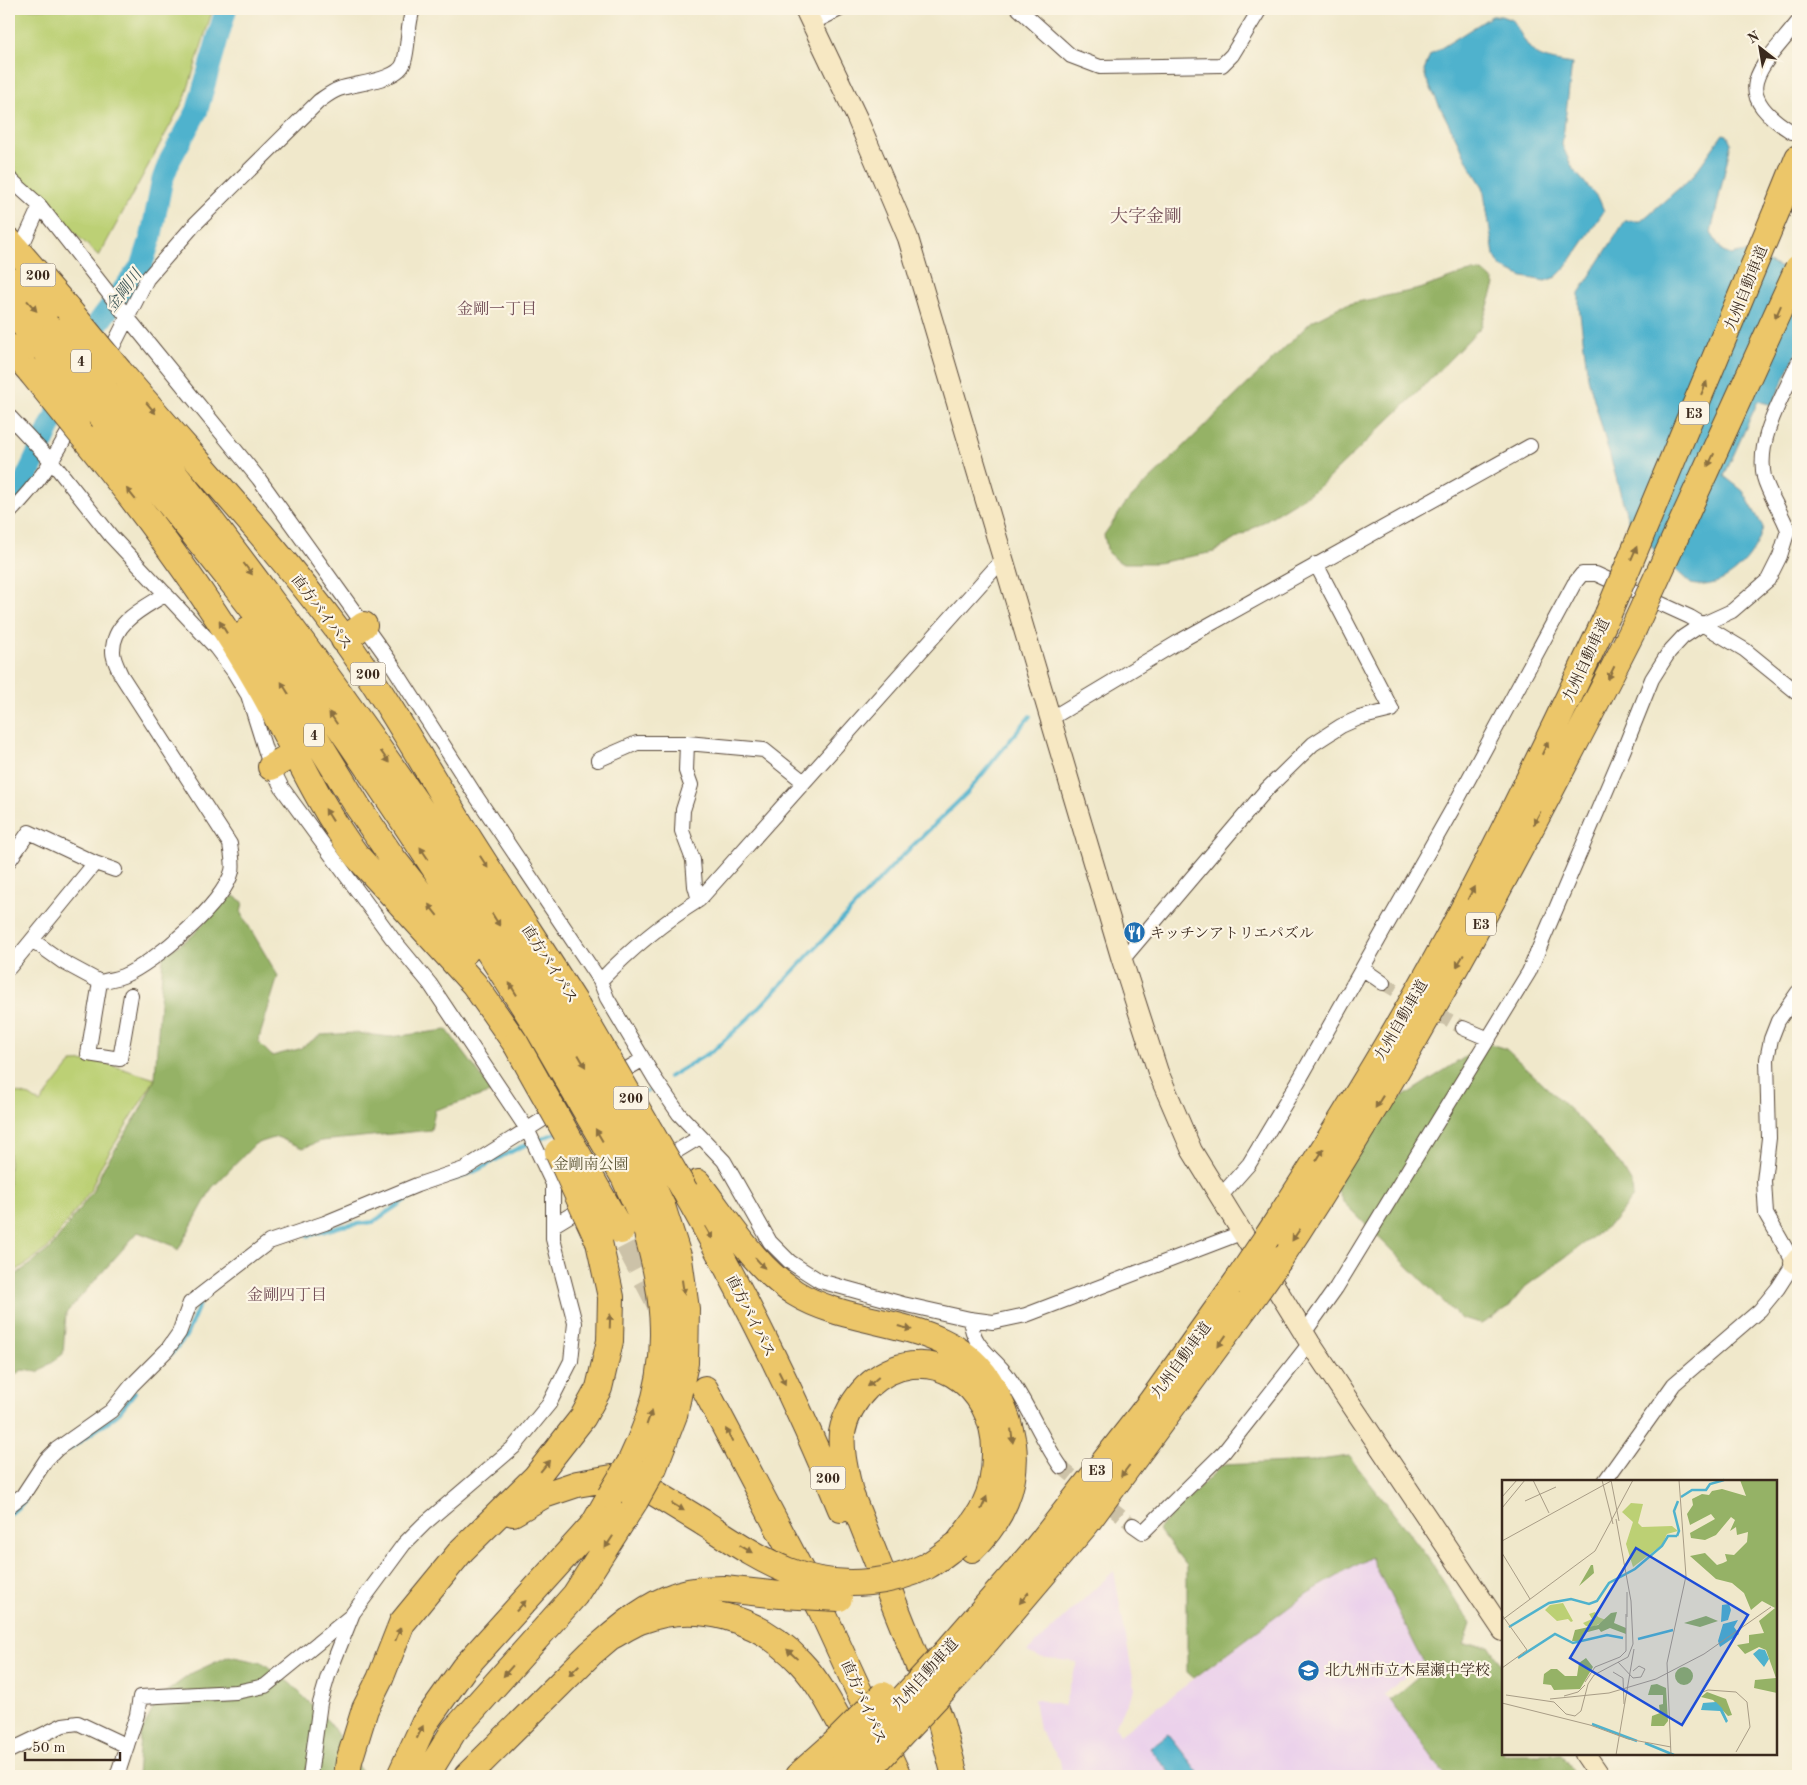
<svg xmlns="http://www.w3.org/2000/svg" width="1807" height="1785" font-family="'Old Standard TT','Noto Serif JP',serif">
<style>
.built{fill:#ebd1eb}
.green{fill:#bcd074;stroke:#7c7d49}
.forest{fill:#95b266;stroke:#686e42}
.water{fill:#4fb2cd;stroke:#456e76}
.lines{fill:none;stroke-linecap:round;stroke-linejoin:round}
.stream{stroke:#4fb2cd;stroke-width:4}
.river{stroke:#4fb2cd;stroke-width:22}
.street-tunnel{stroke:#ccc2a8;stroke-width:14;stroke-dasharray:14 7;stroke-linecap:butt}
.highway-tunnel{stroke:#ccc2a8;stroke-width:26;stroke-dasharray:26 13;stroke-linecap:butt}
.street-casing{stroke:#564638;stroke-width:16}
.secondary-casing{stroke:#564638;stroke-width:22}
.highway-casing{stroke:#564638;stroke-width:28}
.street{stroke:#fff;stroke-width:14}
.secondary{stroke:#f7e8c3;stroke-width:20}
.highway{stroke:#ecc669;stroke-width:26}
.highway-bridge-casing{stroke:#564638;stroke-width:28;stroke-linecap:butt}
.highway-bridge{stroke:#ecc669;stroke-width:26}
.oneway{fill:#8b7040}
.labels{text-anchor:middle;stroke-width:4.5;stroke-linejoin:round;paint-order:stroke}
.shield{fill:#fcf5e5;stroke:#75675a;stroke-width:1}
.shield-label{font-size:14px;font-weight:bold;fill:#3b2a1e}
.street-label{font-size:15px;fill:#3b2a1e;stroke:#fcf5e5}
.poi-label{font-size:15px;fill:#3b2a1e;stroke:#fcf5e5;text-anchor:start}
.park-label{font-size:15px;fill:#5b5434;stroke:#fcf5e5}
.water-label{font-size:16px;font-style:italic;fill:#425a5b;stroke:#fcf5e5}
.neighbourhood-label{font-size:16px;fill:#724e57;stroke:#fcf5e5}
.quarter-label{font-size:18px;fill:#724e57;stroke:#fcf5e5}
.inset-river{fill:none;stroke:#4fb2cd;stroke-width:2.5}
.inset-road{fill:none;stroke:#a89c86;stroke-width:1}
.view{fill:#1d4ed8;fill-opacity:0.15;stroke:#1d4ed8;stroke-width:2.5}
.inset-edge{fill:none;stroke:#3b2a1e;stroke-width:2.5}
</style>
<rect width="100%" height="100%" fill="#fcf5e5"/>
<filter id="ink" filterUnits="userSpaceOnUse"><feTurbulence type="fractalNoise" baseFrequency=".02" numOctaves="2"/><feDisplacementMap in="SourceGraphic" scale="10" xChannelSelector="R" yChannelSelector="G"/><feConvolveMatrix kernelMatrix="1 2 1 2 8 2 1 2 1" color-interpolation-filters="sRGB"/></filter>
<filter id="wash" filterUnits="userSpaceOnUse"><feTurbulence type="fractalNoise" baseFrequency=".0096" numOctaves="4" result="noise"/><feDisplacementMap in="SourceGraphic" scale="20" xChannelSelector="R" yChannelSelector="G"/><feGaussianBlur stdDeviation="1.12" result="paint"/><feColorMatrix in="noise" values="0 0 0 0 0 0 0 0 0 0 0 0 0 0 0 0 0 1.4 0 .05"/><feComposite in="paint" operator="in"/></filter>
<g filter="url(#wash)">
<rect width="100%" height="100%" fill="#f0e8cb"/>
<!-- built -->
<path class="built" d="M1371 1557 1423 1661 1384 1695 1390 1700 1446 1776H1062L1060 1760 1039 1730 1034 1699 1064 1706 1077 1662 1039 1657 1027 1652 1114 1571 1135 1689 1115 1726 1120 1735 1308 1593Z"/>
<!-- green -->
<path class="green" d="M9 9H213L185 98 99 256 9 171Z
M98 1061 155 1079 101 1166 90 1191 48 1248 9 1276V1091L30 1096 40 1103 72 1062Z"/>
<!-- forest -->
<path class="forest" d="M1483 271 1492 279 1495 285 1481 327 1417 393 1318 488 1214 552 1157 563H1121L1108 553 1104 535 1126 503 1312 321 1343 305 1420 289 1464 273Z
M234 896 243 902 241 913 278 976 258 1042 272 1056 299 1049 321 1035 355 1033 390 1037 447 1030 493 1092 435 1110 431 1130 321 1141 303 1148 277 1137 255 1144 212 1188 178 1250 172 1245 138 1232 66 1313 63 1354 38 1372 22 1370 9 1378V1280L51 1248 92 1192 104 1167 139 1112 155 1079 163 956 192 936 224 901Z
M1487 1043 1506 1049 1585 1124 1622 1167 1632 1184 1633 1197 1613 1222 1525 1287 1507 1309 1481 1324 1461 1319 1343 1202 1325 1164 1354 1128Z
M1349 1456 1428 1558 1471 1624 1464 1645H1489L1503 1666V1754H1561L1576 1776H1446L1390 1700 1427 1669 1371 1557 1308 1593 1194 1678 1187 1672V1566L1158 1529 1222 1465 1313 1461Z
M229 1656 263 1663 291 1684 330 1723 364 1776H137L140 1736 158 1698 192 1673Z"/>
<!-- water -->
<path class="water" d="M1492 16H1501L1512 20C1534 54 1528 57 1572 64L1562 145 1573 169 1599 199 1604 211 1566 267 1556 277 1545 281 1523 277 1501 267 1494 255 1483 187 1470 166 1426 79 1424 70 1430 55Z
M1723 134 1727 135 1731 143 1711 233 1723 252 1731 255 1745 252 1798 275V349L1772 405 1758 401 1724 476 1743 491 1763 527C1756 558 1724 592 1691 584L1630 527 1588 378 1579 306V293L1625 221H1641L1692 177Z
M1168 1734 1198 1772 1192 1776H1172L1150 1748Z"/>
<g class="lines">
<!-- stream -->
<path class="stream" d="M669 1077 714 1050 753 1014 899 859 967 793 1030 716
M639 1095 648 1091
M539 1140 555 1133
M452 1180C480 1173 501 1154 528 1144
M308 1236 342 1226 373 1222 417 1192
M171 1355 186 1336 200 1303
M69 1449 117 1415 135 1392
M9 1515 25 1501"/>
<!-- river -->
<path class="river" d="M85 353 98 323 142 265 151 237 162 181 170 160 197 111 226 9
M9 503 22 487 66 393"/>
</g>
</g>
<g filter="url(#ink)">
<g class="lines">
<!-- street-tunnel -->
<path class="street-tunnel" d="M1383 983 1463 1028
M1061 1467 1133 1525"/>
<!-- highway-tunnel -->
<path class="highway-tunnel" d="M628 1244 660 1305"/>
<defs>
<path id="street" d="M1019 9 1071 56 1100 67 1222 65 1232 55 1260 9
M812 23 840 9
M1792 132C1726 91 1762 68 1798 22
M9 178 40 206 128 318 259 479 389 660 474 793 600 981 607 998 655 1079 679 1114 724 1161 770 1242 790 1262 820 1281 903 1304 970 1319 993 1322 1026 1315 1241 1233
M25 239 40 206
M106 360 147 279 195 224 319 101C325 97 331 92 339 89 355 83 399 81 404 62 409 45 407 26 413 9
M9 416 53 463 111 536 216 648 234 672 248 695 269 762 282 788 392 938 430 984 527 1129 553 1184V1239L575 1323 571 1361 549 1404 514 1447 424 1524 404 1544 353 1613 328 1676 320 1703 310 1776
M9 513C39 483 55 458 74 421
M1050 719 1180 641 1530 446
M598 760 637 743H687
M9 861 29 832 95 863 32 940
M95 863 115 870
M699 900 695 886 693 860 682 831 683 810 691 785 686 771 687 743 764 750 804 782
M1122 960 1267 789 1313 744 1341 726 1359 718 1392 710 1316 564
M9 968 32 940 63 962 100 982C107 980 116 979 123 976 154 963 224 904 232 871 234 864 231 852 230 844L121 675C118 668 113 659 113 652 112 622 144 608 166 594
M1363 969 1383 983
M600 981C631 949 662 923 699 900L1003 559
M100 982 88 1054 120 1059 131 995
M1463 1028 1489 1039
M613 1077 642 1060
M662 1160 700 1137
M1219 1198 1249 1164 1298 1082 1453 808 1574 584 1582 574H1596L1690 617 1745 650 1798 693
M554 1225 630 1179
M970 1319C974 1351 993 1354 1009 1378 1029 1406 1041 1439 1061 1467
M1304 1333 1336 1288 1529 972 1624 749 1652 679 1669 652 1683 637 1701 625 1732 611 1768 580 1780 556 1788 530C1782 513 1768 493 1764 477 1756 438 1783 397 1798 363
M1605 1481 1674 1384 1760 1310 1778 1288 1794 1263 1766 1214 1764 1181 1769 1138 1767 1059 1771 1039 1778 1021 1798 992
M9 1506 23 1495 46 1460 57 1449 111 1411 132 1385 167 1350 179 1333 190 1303 269 1242 325 1223 417 1185 464 1169 558 1110
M1133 1525 1143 1532 1224 1452 1310 1343
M9 1751 63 1725 78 1723 127 1746
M117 1776 137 1715 140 1697 236 1692 265 1686 351 1616"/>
<path id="secondary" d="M805 9 857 118 908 238 1122 960 1158 1072 1192 1151 1310 1343 1503 1631
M1794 1263 1798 1258
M1585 1754 1600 1776"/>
<path id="highway" d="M1777 210 1798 158
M9 241 67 308
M9 280 55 331
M9 308 45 350
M9 347 31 372
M119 371C193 458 272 541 340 633 387 698 426 769 468 837 504 894 541 949 577 1006
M106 392C165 459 219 530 272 602 374 737 468 876 558 1019
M95 411C167 502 242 591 310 685 390 797 465 914 539 1030
M82 435C148 516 210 599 262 690 293 745 318 804 356 855L474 984 516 1044
M249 629 358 807 394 860 466 951
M344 640 364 625
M271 767 295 753
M698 1183C727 1220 754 1267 795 1293 858 1332 952 1314 993 1388 1003 1406 1010 1423 1013 1444 1018 1485 1001 1521 972 1549
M685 1191C743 1293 797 1400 841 1509
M1267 1237C1331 1139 1393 1039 1449 936 1505 831 1557 723 1608 614
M1279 1260C1412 1058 1524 845 1633 630
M705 1389 821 1609 898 1776
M630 1463C637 1448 644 1433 649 1417 673 1350 663 1285 643 1219
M654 1467 674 1415 685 1363 686 1309 679 1259 662 1206
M513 1513 544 1495 577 1484 612 1478 655 1493 704 1523
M610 1637C620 1632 630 1625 640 1621 697 1599 759 1618 800 1662 824 1687 839 1722 856 1752
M946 1652 1036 1549 1151 1402 1238 1280
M961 1671 1086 1524 1250 1301
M347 1776 349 1761 365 1709 380 1679 402 1623 462 1550 536 1477 583 1417 599 1388 610 1341 611 1297 599 1242
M400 1776 424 1724 464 1668 594 1524 610 1496
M426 1776 453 1732 575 1595 635 1501
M467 1776 591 1653C615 1633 643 1606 674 1596 690 1590 707 1589 724 1589
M798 1776 834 1744
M831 1776 844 1762
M955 1776 940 1719 850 1493C846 1474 840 1453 842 1433 845 1416 855 1399 867 1387 924 1334 997 1383 995 1454 995 1472 992 1490 984 1506 978 1519 966 1532 958 1544"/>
</defs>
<!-- street casing -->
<use href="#street" class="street-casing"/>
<!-- secondary casing -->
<use href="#secondary" class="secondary-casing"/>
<!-- highway casing -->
<use href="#highway" class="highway-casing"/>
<!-- street -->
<use href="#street" class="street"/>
<!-- secondary -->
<use href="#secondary" class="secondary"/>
<!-- highway -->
<use href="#highway" class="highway"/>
<defs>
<path id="highway-bridge" d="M67 308 119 371
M55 331 106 392
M45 350 95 411
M31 372 82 435
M1608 614 1777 210
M1633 630 1798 268
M577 1006 685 1191
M558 1019 643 1166 662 1206
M539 1030 624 1177 643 1219
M516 1044 621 1231
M558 1152 599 1242
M1238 1280 1267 1237
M1250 1301 1279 1260
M610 1496 630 1463
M635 1501 654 1467
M704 1523C759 1558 801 1589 869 1582 889 1580 909 1575 927 1566 938 1560 948 1551 958 1544
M724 1589 780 1595 839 1598
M834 1744 883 1695
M844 1762 946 1652
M863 1776 961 1671"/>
</defs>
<!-- highway-bridge casing -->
<use href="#highway-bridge" class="highway-bridge-casing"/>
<!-- highway-bridge -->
<use href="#highway-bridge" class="highway-bridge"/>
</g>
<!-- one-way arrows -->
<defs><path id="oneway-solid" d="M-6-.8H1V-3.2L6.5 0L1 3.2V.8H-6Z" transform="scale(1.25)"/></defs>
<g class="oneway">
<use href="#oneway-solid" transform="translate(32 306) rotate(48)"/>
<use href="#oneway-solid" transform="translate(1778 312) rotate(114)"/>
<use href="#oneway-solid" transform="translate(1704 388) rotate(-67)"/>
<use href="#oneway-solid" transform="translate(151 408) rotate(50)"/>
<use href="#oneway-solid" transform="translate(1711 460) rotate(115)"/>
<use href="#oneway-solid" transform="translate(131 494) rotate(-129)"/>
<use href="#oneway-solid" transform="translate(1634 553) rotate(-67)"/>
<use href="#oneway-solid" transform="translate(248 569) rotate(53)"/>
<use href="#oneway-solid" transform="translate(223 627) rotate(-122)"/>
<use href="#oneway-solid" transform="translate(1611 673) rotate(117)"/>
<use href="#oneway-solid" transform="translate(285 688) rotate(-122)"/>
<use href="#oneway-solid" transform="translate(333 718) rotate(-124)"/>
<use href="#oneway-solid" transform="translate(1545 748) rotate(-65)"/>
<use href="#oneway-solid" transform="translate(385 757) rotate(54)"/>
<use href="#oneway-solid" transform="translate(329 815) rotate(-122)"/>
<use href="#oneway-solid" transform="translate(1537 818) rotate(118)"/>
<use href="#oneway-solid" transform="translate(424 853) rotate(-124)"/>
<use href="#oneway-solid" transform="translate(484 862) rotate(57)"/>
<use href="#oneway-solid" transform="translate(1471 893) rotate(-63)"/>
<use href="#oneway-solid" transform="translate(433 910) rotate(-128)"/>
<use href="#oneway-solid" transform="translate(496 920) rotate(58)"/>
<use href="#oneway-solid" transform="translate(1460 961) rotate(120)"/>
<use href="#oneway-solid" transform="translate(513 989) rotate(-122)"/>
<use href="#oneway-solid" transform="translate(582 1061) rotate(60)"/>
<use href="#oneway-solid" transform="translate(1379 1102) rotate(122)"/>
<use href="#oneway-solid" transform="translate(599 1135) rotate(-120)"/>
<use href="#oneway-solid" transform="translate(1320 1155) rotate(-58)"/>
<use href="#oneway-solid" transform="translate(709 1233) rotate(60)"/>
<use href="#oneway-solid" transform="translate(1296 1235) rotate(124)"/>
<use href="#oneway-solid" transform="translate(760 1263) rotate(48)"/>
<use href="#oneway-solid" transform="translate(683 1287) rotate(82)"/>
<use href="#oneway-solid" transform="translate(610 1321) rotate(-88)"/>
<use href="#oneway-solid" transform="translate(905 1328) rotate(15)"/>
<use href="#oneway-solid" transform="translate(1222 1341) rotate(125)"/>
<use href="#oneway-solid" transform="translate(782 1378) rotate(63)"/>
<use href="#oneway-solid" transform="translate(873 1382) rotate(139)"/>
<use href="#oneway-solid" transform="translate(649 1418) rotate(-71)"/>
<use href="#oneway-solid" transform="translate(729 1435) rotate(-118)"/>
<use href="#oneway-solid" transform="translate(1012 1436) rotate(83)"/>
<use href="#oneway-solid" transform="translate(545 1466) rotate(-51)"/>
<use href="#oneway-solid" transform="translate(1125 1471) rotate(127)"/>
<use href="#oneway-solid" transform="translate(984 1503) rotate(-67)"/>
<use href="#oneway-solid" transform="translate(678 1507) rotate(31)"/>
<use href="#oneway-solid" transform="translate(609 1542) rotate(123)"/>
<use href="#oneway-solid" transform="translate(746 1549) rotate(31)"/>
<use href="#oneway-solid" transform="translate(1024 1598) rotate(130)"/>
<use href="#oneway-solid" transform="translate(521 1606) rotate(-47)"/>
<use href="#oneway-solid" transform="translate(398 1634) rotate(-68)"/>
<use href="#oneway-solid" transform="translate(792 1654) rotate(-137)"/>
<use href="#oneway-solid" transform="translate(574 1670) rotate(135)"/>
<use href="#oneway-solid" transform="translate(508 1671) rotate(131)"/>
<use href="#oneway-solid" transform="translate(420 1732) rotate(-64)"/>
</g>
</g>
<!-- icons -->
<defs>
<symbol id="restaurant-disc" viewBox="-11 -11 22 22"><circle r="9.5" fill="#1f6fb2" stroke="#fcf5e5"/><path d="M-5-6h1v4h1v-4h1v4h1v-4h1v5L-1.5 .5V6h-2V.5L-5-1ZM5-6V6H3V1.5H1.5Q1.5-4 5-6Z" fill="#fff"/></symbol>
<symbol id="school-disc" viewBox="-11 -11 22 22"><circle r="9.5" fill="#1f6fb2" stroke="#fcf5e5"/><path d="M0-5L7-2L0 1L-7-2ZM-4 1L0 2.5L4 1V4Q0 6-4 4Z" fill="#fff"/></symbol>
</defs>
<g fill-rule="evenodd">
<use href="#restaurant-disc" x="1122" y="920" width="25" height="25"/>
<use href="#school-disc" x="1296" y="1658" width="25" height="25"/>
</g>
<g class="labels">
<!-- shield labels -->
<g class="shield">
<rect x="20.5" y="263.5" width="35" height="23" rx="4"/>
<rect x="71" y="349.5" width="20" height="23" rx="4"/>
<rect x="1679" y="401.5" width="30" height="23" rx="4"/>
<rect x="350.5" y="662.5" width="35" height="23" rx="4"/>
<rect x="304" y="723.5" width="20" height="23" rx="4"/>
<rect x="1466" y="912.5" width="30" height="23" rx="4"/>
<rect x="613.5" y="1086.5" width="35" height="23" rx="4"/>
<rect x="1082" y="1458.5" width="30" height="23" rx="4"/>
<rect x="810.5" y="1466.5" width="35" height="23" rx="4"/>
</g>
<g class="shield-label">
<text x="38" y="280">200</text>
<text x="81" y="366">4</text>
<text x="1694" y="418">E3</text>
<text x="368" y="679">200</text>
<text x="314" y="740">4</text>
<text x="1481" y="929">E3</text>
<text x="631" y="1103">200</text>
<text x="1097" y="1475">E3</text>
<text x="828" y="1483">200</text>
</g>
<!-- street labels -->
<g class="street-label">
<text transform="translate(1746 288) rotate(-68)" y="5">九州自動車道</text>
<text transform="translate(322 612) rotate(53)" y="5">直方バイパス</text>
<text transform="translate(1586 660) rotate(-65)" y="5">九州自動車道</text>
<text transform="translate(550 964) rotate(57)" y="5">直方バイパス</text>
<text transform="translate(1401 1020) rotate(-60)" y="5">九州自動車道</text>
<text transform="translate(751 1316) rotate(63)" y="5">直方バイパス</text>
<text transform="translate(1181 1360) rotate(-54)" y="5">九州自動車道</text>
<text transform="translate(925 1674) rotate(-48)" y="5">九州自動車道</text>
<text transform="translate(864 1702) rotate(66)" y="5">直方バイパス</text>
</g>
<!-- poi labels -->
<g class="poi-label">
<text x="1150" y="938">キッチンアトリエパズル</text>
<text x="1325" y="1675">北九州市立木屋瀬中学校</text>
</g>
<!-- park labels -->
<g class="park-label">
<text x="591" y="1169">金剛南公園</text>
</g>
<!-- water labels -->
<g class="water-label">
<text transform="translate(123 290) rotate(-53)" y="6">金剛川</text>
</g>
<!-- neighbourhood labels -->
<g class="neighbourhood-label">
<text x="497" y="314">金剛一丁目</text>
<text x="287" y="1300">金剛四丁目</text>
</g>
<!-- quarter labels -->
<g class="quarter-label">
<text x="1146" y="222">大字金剛</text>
</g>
</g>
<!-- overview -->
<g transform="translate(1502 1480)">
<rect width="275" height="275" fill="#f0e8cb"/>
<path d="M129 23 141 24 136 43 140 47 170 46 176 51 165 54 160 65 131 87 124 64 131 42 120 32ZM61 123 71 141 69 142 66 139 55 141 43 130 48 125ZM93 132 96 137 104 140 91 147 84 146 81 143 90 139 87 134Z" fill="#bcd074"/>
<path d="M238 0H275V213L252 208 253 200 274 198 264 170 257 167 243 174 235 165 247 163V155L262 153 257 141 273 128 260 121 249 130 242 113 230 103 214 99 188 76 203 73 215 85 221 83 225 81 223 74 232 75 245 62 246 52 235 55 234 47 228 51 233 40 229 37 214 55 203 60 189 58 188 53 213 39 209 34 188 45 185 34 191 25 190 19 200 14 207 15 210 11 220 9 244 16ZM89 85H91L92 93 77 106ZM115 132 112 143 124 148V154L108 148 99 152 97 149 82 153 79 161H70L73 150 96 145 109 133ZM204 136 216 141 198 147 182 143ZM84 178 91 187 78 209 52 210 49 205 41 204 42 194 49 189H55L63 196H75L77 183ZM173 196a9 9 0 1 1 18 0a9 9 0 1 1-18 0ZM155 204 164 208 166 241 162 246H149L150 236 158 233 157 225 161 224V215H146L149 205ZM205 212 224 219 230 235 226 236 211 220 199 217Z" fill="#95b266"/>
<path d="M227 124 229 130 226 140 219 142 220 125ZM236 140 232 147 237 154 218 167 216 161 221 144ZM257 169 263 170 267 179 262 187 251 174ZM214 222 220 228 226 241 224 243 218 231 199 230 201 223Z" fill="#4fb2cd"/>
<path class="inset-river" d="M179 17 190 10H204L208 4 222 0M175 56 177 51 172 31 176 21M7 147 47 123 69 119 87 124 95 121 107 103 133 89 160 66 166 56H175M136 159 171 150M16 178 53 154 71 163 105 155 121 158M90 244 135 261M143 263 172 275"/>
<path class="inset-road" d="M31 0 47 33M100 0 111 44M109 0 117 41M0 17 15 0M23 21 54 7M0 28 23 0M0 61 109 1M0 73 28 119M125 112V137M0 135 25 170 0 188M0 140 93 71 131 0M116 182 131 198 139 197 143 189 137 186 131 191M111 192 121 198 122 224M83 202 93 187 118 177 124 171V134M198 213 206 210 234 212 245 222 248 247 234 272M4 215 52 222 64 234 73 236 79 231 86 204 92 195 126 177 131 164 129 121 114 39M62 216 76 212 83 205M48 219 107 213 154 199 202 174 269 127M0 223 88 245 126 259 169 267M114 275 132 169M169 275 165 183 184 96 177 0"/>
<path class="view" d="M134 68 246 135 180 245 68 178Z"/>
<rect width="275" height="275" class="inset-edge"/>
</g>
<!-- margin -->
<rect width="1807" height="1785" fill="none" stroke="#fcf5e5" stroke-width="30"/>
<!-- north arrow -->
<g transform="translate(1760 48) rotate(329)" stroke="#fcf5e5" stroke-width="4" paint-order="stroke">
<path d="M0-4L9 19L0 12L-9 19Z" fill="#3b2a1e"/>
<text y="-8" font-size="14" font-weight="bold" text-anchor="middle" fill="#3b2a1e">N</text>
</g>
<!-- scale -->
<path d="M25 1752v8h95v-8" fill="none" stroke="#3b2a1e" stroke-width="2.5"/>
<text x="32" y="1752" font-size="15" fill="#3b2a1e" stroke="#fcf5e5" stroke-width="4" paint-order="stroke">50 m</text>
</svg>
